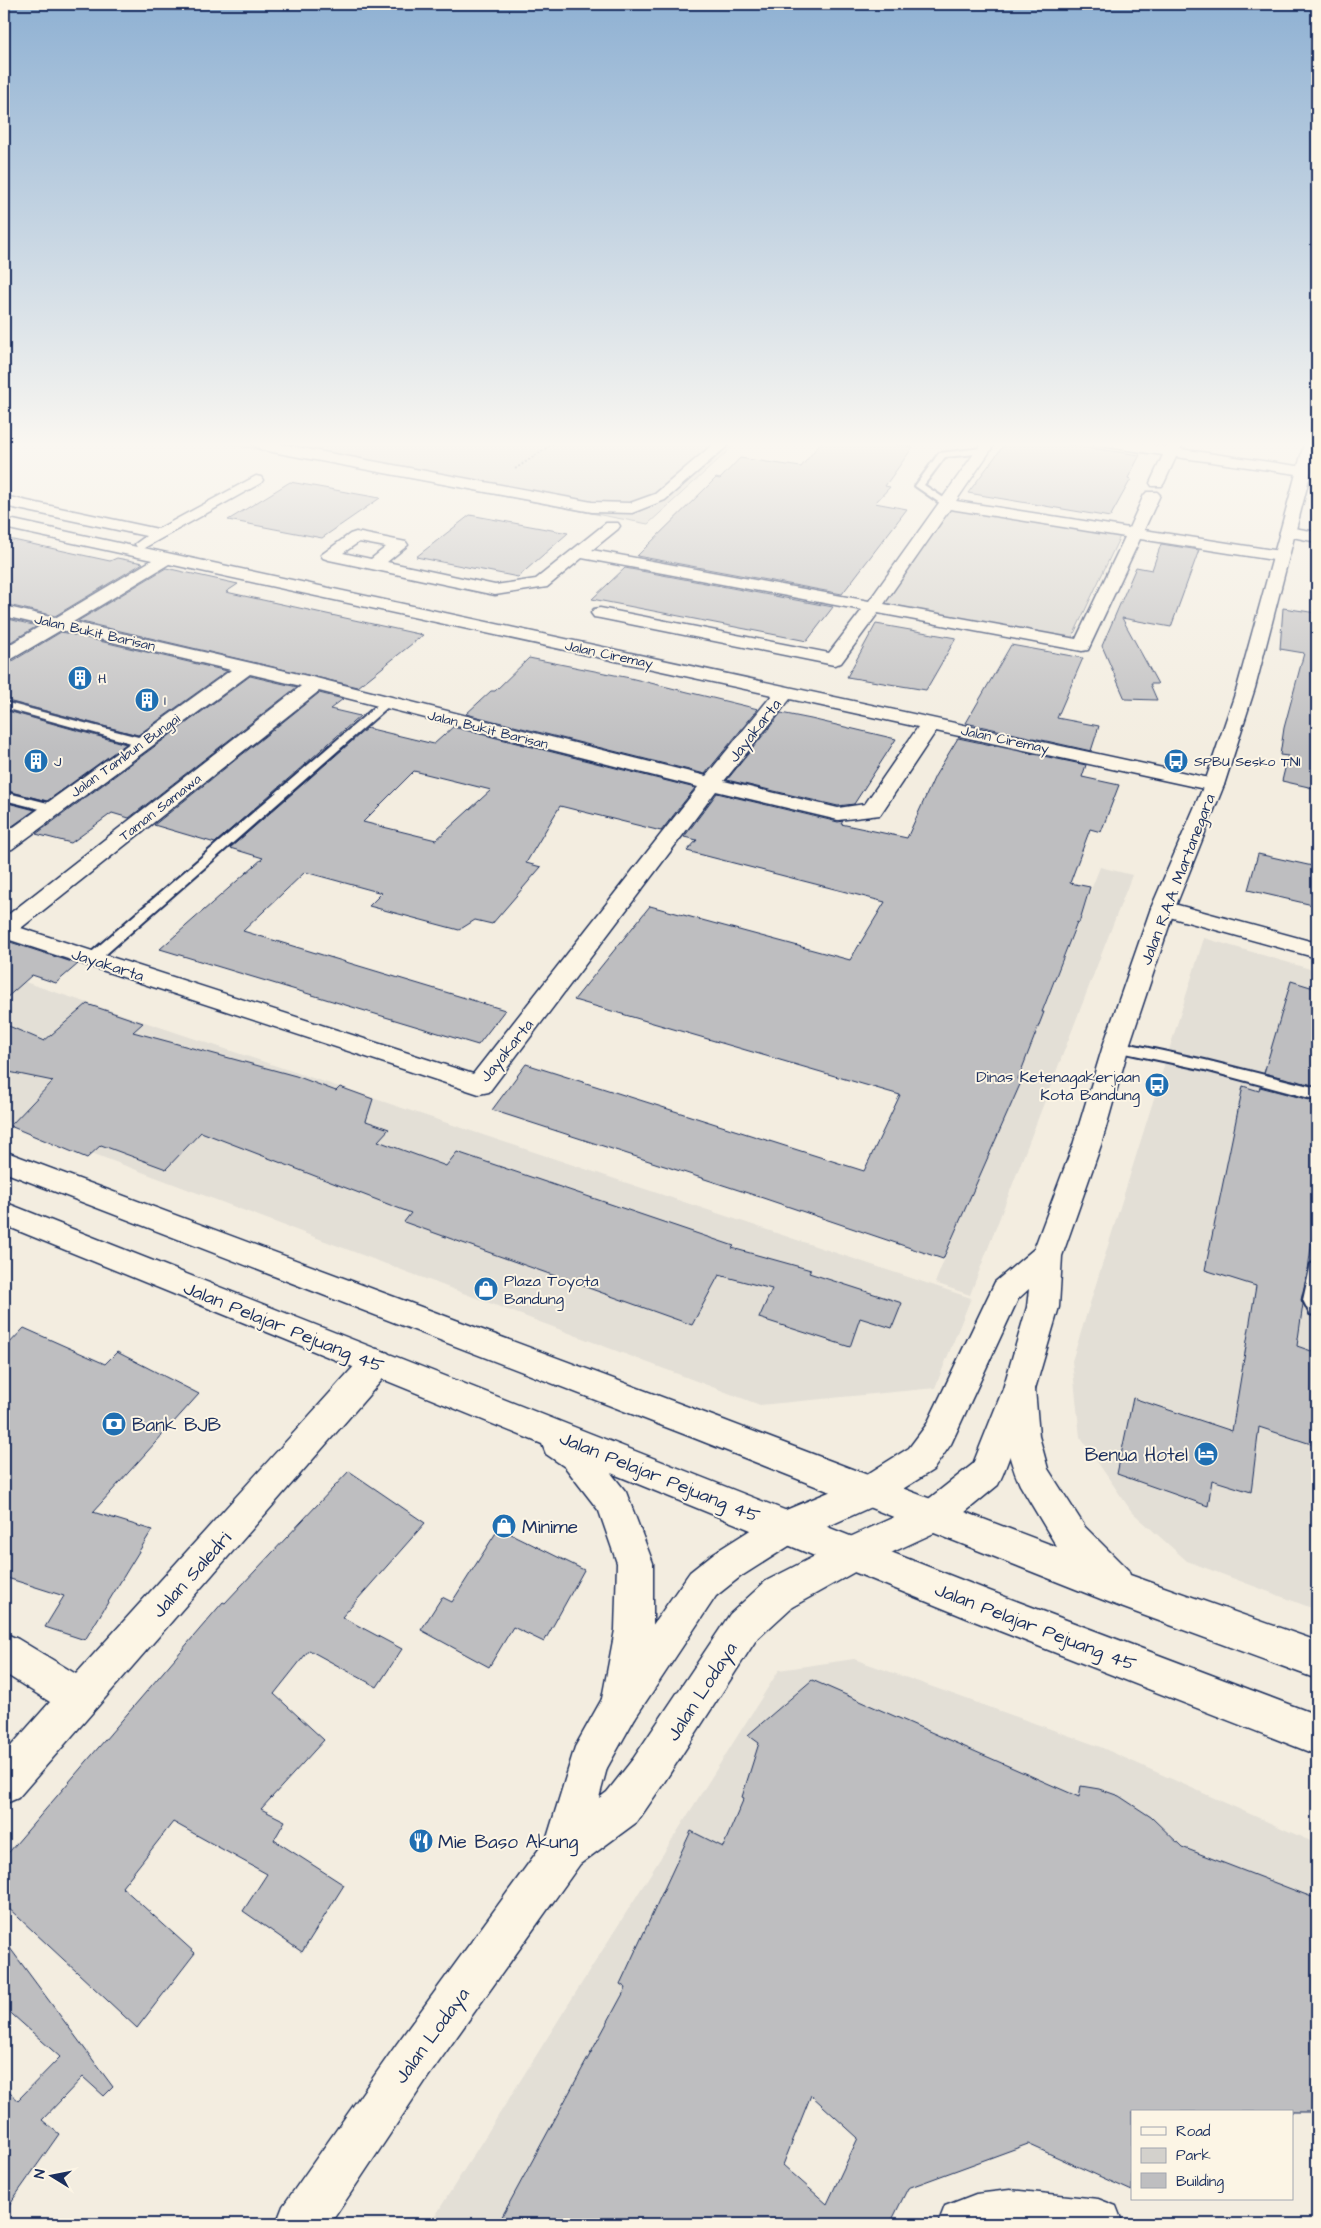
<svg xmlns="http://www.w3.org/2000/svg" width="1321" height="2228" font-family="'Architects Daughter',sans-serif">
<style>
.built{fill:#e3dfd6}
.green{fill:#d3d1cc;stroke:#778095}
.building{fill:#bebec0;stroke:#1b2f5e;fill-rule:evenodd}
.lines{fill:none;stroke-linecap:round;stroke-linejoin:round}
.service-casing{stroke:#1b2f5e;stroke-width:4}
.minor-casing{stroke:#1b2f5e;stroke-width:3}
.tertiary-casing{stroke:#1b2f5e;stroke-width:3}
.secondary-casing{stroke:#1b2f5e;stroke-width:3}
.primary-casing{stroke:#1b2f5e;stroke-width:3}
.path{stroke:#1b2f5e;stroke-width:2;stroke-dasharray:2 2;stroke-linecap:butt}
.service{fill:#fcf5e5;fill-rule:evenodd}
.minor{fill:#fcf5e5;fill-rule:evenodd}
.tertiary{fill:#fcf5e5;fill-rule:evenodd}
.secondary{fill:#fcf5e5;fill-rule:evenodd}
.primary{fill:#fcf5e5;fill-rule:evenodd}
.labels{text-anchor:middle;stroke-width:4;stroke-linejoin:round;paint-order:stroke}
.far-street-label{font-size:14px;fill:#1b2f5e;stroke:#fcf5e5}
.far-poi-label{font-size:14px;fill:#1b2f5e;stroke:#fcf5e5;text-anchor:start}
.street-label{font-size:16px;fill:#1b2f5e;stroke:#fcf5e5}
.poi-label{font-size:16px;fill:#1b2f5e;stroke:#fcf5e5;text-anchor:end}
.near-street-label{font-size:19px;fill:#1b2f5e;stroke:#fcf5e5}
.near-poi-label{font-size:19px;fill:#1b2f5e;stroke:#fcf5e5;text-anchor:start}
</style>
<rect width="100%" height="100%" fill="#f3ede0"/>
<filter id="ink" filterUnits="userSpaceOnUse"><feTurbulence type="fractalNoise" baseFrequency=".02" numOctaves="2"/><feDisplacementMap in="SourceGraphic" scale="10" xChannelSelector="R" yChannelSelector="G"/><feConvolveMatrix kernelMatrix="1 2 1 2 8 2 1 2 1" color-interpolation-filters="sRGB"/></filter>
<g filter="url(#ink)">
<!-- built -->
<path class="built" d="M1100 867 1132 875 970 1295 935 1283Z
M1204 938 1317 971V1610L1187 1561 1132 1512 1080 1437 1072 1361Z
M4 975 971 1298 935 1388 760 1405 4 1120Z
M854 1659 1098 1746 1317 1844V2079L908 1875 743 2224H430L779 1670Z"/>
<!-- green -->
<path class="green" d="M214 441H739L648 524Z
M950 507 1121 534 1071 640 884 603Z"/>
<!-- building -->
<path class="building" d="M822 441H872L913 447 885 486 890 487 875 503 907 509 842 594 637 556 716 478 720 479 740 458 801 467Z
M1007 441H1042L1140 455 1128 478 1131 479 1110 517 968 493Z
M290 482 380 498 322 538 228 520Z
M470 515 568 533 518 577 416 557Z
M4 538 110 561 117 558 143 563 55 616 4 604Z
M1161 544 1199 550 1171 627 1122 618 1158 684H1150L1157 700 1125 699 1102 646 1136 567 1152 570Z
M166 568 238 584 226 592 423 635 358 687 78 621Z
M625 568 833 607 807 641 592 599Z
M1283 608 1317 613V765L1313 788 1282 781 1288 756 1280 755 1284 728 1304 653 1280 649Z
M4 618 37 626 4 646Z
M876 624 956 638 926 690 847 677Z
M61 632 227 671 138 735 4 700V663L11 662Z
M1011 645 1083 658 1057 718 1099 726 1091 751 966 723Z
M529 658 630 678 758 709 705 774 466 714 491 691H495Z
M250 676 297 687 129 818 112 813 71 843 36 834Z
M319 693 343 699 330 709 360 716 215 843 154 825Z
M4 710 126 744 47 801 4 790Z
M781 713 811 719 896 739 854 804 838 806 727 780Z
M453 727 695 788 661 831 560 806 526 863 541 867 492 924 475 920 459 930 369 906 382 893 305 872 243 931 505 1010 478 1045 160 949 263 858 230 848 367 728 434 744ZM414 771 491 790 436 840 363 822Z
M958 738 1086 765 1082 777 1119 785 1101 832 1090 829 1070 883 1090 887 1079 923 1077 922 1042 1012H1044L1018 1079 1022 1080 943 1259 760 1197 492 1110 526 1064 864 1171 900 1095 574 1000 650 906 850 960 885 902 687 851 697 840 684 837 717 793 838 822 843 821 841 824 907 838 935 776Z
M4 802 35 810 11 827 4 825Z
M1258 854 1317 867V906L1248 890Z
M4 940 78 964 56 983 32 975 4 1000Z
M1291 981 1317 989V1086L1264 1073Z
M87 1004 143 1023 133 1032 296 1076 336 1091 340 1087 373 1099 366 1121 389 1129 378 1141 446 1166 457 1152 734 1246 732 1248 811 1270 809 1273 902 1303 892 1328 860 1318 850 1347 759 1318 772 1289 719 1275 692 1325 404 1222 411 1213 201 1132 166 1169 101 1145 87 1158 10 1126 53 1081 4 1071V1024L44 1041Z
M1243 1086 1259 1091 1260 1087 1317 1102V1201L1308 1270 1301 1300 1303 1304 1297 1346 1317 1353V1383L1311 1444 1259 1427 1251 1492 1212 1480 1208 1506 1117 1474 1133 1398 1232 1431 1256 1286 1205 1270Z
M24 1328 105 1364 117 1352 199 1394 93 1512 152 1530 85 1640 45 1627 64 1596 4 1577V1349Z
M349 1471 425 1523 342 1617 402 1649 377 1687 309 1650 274 1694 324 1740 261 1809 285 1821 274 1840 344 1885 302 1952 243 1911 267 1874 173 1822 122 1887 195 1953 137 2028 4 1904V1858L223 1602 225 1603Z
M499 1528 584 1570 544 1642 513 1627 489 1667 421 1630 442 1597 452 1602Z
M812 1680 1079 1797 1081 1786 1099 1789 1119 1796 1151 1817 1182 1847 1317 1899V2112H1132V2191L1028 2144 908 2188 890 2224H498L626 1988 620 1984 691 1831 723 1847 744 1798 742 1797 759 1743 748 1735ZM811 2095 858 2138 827 2204 783 2165Z
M4 1940 113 2087 104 2096 83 2077 42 2120 59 2134 4 2212V2088L18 2100 60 2057 4 2007Z"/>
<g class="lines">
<defs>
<path id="service" d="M983 448 986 449V453L945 457 924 485 950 502V506H944L915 486 939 453Z
M386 700 390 701 392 703 390 705 97 962H87L85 959 87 956 382 701Z
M4 702 146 739 148 742 142 746 4 708Z
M4 792 56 805 58 808 52 812 4 800Z
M1116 1041 1205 1060 1317 1088V1100L1205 1070 1111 1050 1108 1046 1111 1042Z
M1317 1262V1316L1310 1314 1303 1300 1311 1264Z"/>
<path id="minor" d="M247 441H264L592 502 630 503 655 494 717 441H733L665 500 632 513 592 512 262 450Z
M983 441H997L956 501 1129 528 1144 495 1147 492H1157L1160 495 1144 530 1280 551 1286 553 1288 556 1286 559 1280 561 1140 539 1088 650 1082 651 878 613 841 663 834 665 600 618 594 617 591 613 594 609 600 608 829 653 862 610 582 558 547 587 495 595 329 560 323 558 321 555 350 534 356 532 406 542 408 545 387 562 495 585 536 579 606 523H618L620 526 618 529 592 550 869 601ZM950 509 1125 537 1076 639 884 604ZM359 542 386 547 371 559 343 553Z
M1086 441H1124L1167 447 1170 441H1184L1180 449 1304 467 1309 468 1311 471 1309 474 1304 475 1176 457 1164 483 1162 486H1152L1150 483 1163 455 1093 445Z
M256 476 261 477 263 480 261 483 144 548 1214 779 1221 781 1224 785 1221 789 1214 791 936 731 880 815 838 820 716 791 489 1092 479 1094 4 938V918L301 686 250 674 12 849 4 851V834L231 670 61 630 10 660 4 661V648L42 625 4 616V606L55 618 152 560 4 528V518L137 547 135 544 146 536 4 506V496L158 529ZM169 564 772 695 706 776 316 678 73 622ZM319 691 698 787 473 1074 21 928ZM790 699 918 727 865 804 838 808 724 781Z
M1288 527 1317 532V542L1282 535 1280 532 1282 529Z
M377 1349 388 1353 393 1363 388 1373 18 1798 4 1804V1754L50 1702 4 1673V1633L18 1639 76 1674 366 1353Z
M1010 2190 1098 2199 1116 2206 1123 2224H938L945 2206 976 2194Z"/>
<path id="tertiary" d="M1163 901 1317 943V958L1155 913 1151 908 1155 903Z
M787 1511 800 1515 805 1527 800 1539 740 1577 716 1596 635 1718 607 1768 599 1798 607 1792 633 1759 730 1614 766 1581 854 1536 867 1541 872 1553 867 1565 792 1607 756 1640 661 1787 637 1822 580 1864 428 2077 330 2224H276L283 2206 396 2045 547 1838 575 1747 607 1690 690 1572 714 1553 774 1515Z"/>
<path id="secondary" d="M1305 441H1317V448L1255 688 1224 785 1175 908 1129 1046 1101 1145 1062 1256 1059 1307 1035 1389 1003 1474 998 1485 947 1527 854 1570 841 1565 836 1553 841 1541 921 1505 973 1464 1003 1389 1027 1307 1029 1289 1018 1299 951 1444 933 1470 882 1502 800 1539 787 1543 774 1539 769 1527 774 1515 858 1480 909 1448 927 1424 995 1282 1034 1249 1073 1145 1103 1046 1151 908 1204 785 1237 688Z"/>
<path id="primary" d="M4 1151 718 1418 1057 1547 1020 1485C1008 1460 995 1405 1007 1379L1019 1375 1031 1379 1035 1389 1039 1436 1048 1469 1085 1527 1128 1570 1130 1575 1317 1641V1679L1121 1607 694 1438 4 1172Z
M4 1202 987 1590 1317 1715V1755L974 1621 611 1473 626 1492 653 1563V1630L641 1704 635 1718 621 1724 607 1718 601 1704 615 1630 617 1563 599 1511 565 1467 546 1454 542 1444 4 1225Z"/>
</defs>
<!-- service casing -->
<use href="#service" class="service-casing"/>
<!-- minor casing -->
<use href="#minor" class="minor-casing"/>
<!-- tertiary casing -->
<use href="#tertiary" class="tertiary-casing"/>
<!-- secondary casing -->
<use href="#secondary" class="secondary-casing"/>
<!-- primary casing -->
<use href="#primary" class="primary-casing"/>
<!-- path -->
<path class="path" d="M515 469 557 441"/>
<!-- service -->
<use href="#service" class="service"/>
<!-- minor -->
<use href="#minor" class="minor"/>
<!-- tertiary -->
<use href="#tertiary" class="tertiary"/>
<!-- secondary -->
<use href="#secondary" class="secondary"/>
<!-- primary -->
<use href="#primary" class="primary"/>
</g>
</g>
<!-- sky -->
<linearGradient id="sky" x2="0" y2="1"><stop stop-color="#8fb1d3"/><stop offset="0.59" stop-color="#faf7f1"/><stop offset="1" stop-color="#faf7f1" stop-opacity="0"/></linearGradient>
<rect width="1321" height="753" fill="url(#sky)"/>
<!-- icons -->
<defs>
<symbol id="building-disc" viewBox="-11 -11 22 22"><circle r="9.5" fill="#1f6fb2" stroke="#fcf5e5"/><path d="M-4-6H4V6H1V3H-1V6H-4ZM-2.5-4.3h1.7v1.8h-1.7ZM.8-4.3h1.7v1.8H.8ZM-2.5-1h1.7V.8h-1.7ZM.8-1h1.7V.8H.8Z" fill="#fff"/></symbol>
<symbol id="bus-disc" viewBox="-11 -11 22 22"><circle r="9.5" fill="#1f6fb2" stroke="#fcf5e5"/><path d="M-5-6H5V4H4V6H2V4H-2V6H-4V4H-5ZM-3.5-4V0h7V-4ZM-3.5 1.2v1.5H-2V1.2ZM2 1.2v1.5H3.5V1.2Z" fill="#fff"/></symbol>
<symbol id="shop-disc" viewBox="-11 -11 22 22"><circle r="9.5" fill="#1f6fb2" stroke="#fcf5e5"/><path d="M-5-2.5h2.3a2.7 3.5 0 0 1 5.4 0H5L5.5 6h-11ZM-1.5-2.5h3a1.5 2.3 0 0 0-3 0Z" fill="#fff"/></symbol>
<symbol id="bank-disc" viewBox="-11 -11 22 22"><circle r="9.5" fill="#1f6fb2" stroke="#fcf5e5"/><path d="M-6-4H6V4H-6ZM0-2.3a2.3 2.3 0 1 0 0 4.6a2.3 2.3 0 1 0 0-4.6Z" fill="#fff"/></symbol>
<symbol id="hotel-disc" viewBox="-11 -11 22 22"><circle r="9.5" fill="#1f6fb2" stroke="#fcf5e5"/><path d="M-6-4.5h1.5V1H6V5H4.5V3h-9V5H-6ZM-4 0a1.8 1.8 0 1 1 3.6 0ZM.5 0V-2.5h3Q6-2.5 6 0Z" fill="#fff"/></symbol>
<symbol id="restaurant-disc" viewBox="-11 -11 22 22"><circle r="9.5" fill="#1f6fb2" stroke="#fcf5e5"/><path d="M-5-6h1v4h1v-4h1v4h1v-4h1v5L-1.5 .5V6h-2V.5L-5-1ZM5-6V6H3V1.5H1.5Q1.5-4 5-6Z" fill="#fff"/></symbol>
</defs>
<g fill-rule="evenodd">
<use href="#building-disc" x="66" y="664" width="28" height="28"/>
<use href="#building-disc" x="133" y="686" width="28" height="28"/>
<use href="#building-disc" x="22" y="747" width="28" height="28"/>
<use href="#bus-disc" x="1162" y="747" width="28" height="28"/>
<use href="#bus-disc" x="1143" y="1071" width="28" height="28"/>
<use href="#shop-disc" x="472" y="1275" width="28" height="28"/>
<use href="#bank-disc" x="100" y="1410" width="28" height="28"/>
<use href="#hotel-disc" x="1192" y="1440" width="28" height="28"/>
<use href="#shop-disc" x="490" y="1512" width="28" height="28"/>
<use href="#restaurant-disc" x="407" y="1827" width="28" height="28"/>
</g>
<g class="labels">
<!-- far-street labels -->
<g class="far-street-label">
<text transform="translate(95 632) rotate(13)" y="5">Jalan Bukit Barisan</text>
<text transform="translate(609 654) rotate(12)" y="5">Jalan Ciremay</text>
<text transform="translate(488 729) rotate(14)" y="5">Jalan Bukit Barisan</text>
<text transform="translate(1005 739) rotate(12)" y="5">Jalan Ciremay</text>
<text transform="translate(125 755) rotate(-36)" y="5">Jalan Tambun Bungai</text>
<text transform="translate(160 807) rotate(-38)" y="5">Taman Samawa</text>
</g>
<!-- far-poi labels -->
<g class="far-poi-label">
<text x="98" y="683">H</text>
<text x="164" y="705">I</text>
<text x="54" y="766">J</text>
<text x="1194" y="766">SPBU Sesko TNI</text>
</g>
<!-- street labels -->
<g class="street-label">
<text transform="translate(754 730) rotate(-52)" y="6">Jayakarta</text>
<text transform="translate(1177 879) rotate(-69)" y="6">Jalan R.A.A. Martanegara</text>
<text transform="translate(108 964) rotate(18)" y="6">Jayakarta</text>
<text transform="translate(506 1050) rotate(-51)" y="6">Jayakarta</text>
</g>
<!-- poi labels -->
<g class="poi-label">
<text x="1140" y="1082">Dinas Ketenagakerjaan<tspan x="1140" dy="18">Kota Bandung</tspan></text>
<text x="504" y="1286" text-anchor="start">Plaza Toyota<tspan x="504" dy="18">Bandung</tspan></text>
</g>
<!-- near-street labels -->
<g class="near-street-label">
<text transform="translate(284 1326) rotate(22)" y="7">Jalan Pelajar Pejuang 45</text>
<text transform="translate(660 1476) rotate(22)" y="7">Jalan Pelajar Pejuang 45</text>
<text transform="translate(191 1574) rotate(-48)" y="7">Jalan Saledri</text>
<text transform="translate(1036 1626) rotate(21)" y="7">Jalan Pelajar Pejuang 45</text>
<text transform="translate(701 1691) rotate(-57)" y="7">Jalan Lodaya</text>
<text transform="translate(431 2035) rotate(-54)" y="7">Jalan Lodaya</text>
</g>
<!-- near-poi labels -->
<g class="near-poi-label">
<text x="132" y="1431">Bank BJB</text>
<text x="1188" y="1461" text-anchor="end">Benua Hotel</text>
<text x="522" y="1533">Minime</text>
<text x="438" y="1848">Mie Baso Akung</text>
</g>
</g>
<!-- margin -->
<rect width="1321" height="2228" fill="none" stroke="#fcf5e5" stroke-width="20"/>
<rect x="10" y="10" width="1301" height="2208" fill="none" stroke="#1b2f5e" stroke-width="2" filter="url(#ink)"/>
<!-- legend -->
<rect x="1131" y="2110" width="162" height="90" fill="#fcf5e5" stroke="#a2a6af"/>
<rect x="1141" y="2127" width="25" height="8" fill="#fcf5e5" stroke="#a2a6af"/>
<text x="1176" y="2136" font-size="15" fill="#1b2f5e">Road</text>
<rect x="1141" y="2148" width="25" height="15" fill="#d3d1cc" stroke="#a2a6af"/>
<text x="1176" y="2160" font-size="15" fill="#1b2f5e">Park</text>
<rect x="1141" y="2173" width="25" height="15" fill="#bebec0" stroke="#a2a6af"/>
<text x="1176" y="2186" font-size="15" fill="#1b2f5e">Building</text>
<!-- north arrow -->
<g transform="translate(52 2176) rotate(280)" stroke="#fcf5e5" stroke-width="4" paint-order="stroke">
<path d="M0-4L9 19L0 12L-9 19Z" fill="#1b2f5e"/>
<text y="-8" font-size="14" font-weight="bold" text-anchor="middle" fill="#1b2f5e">N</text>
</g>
</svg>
